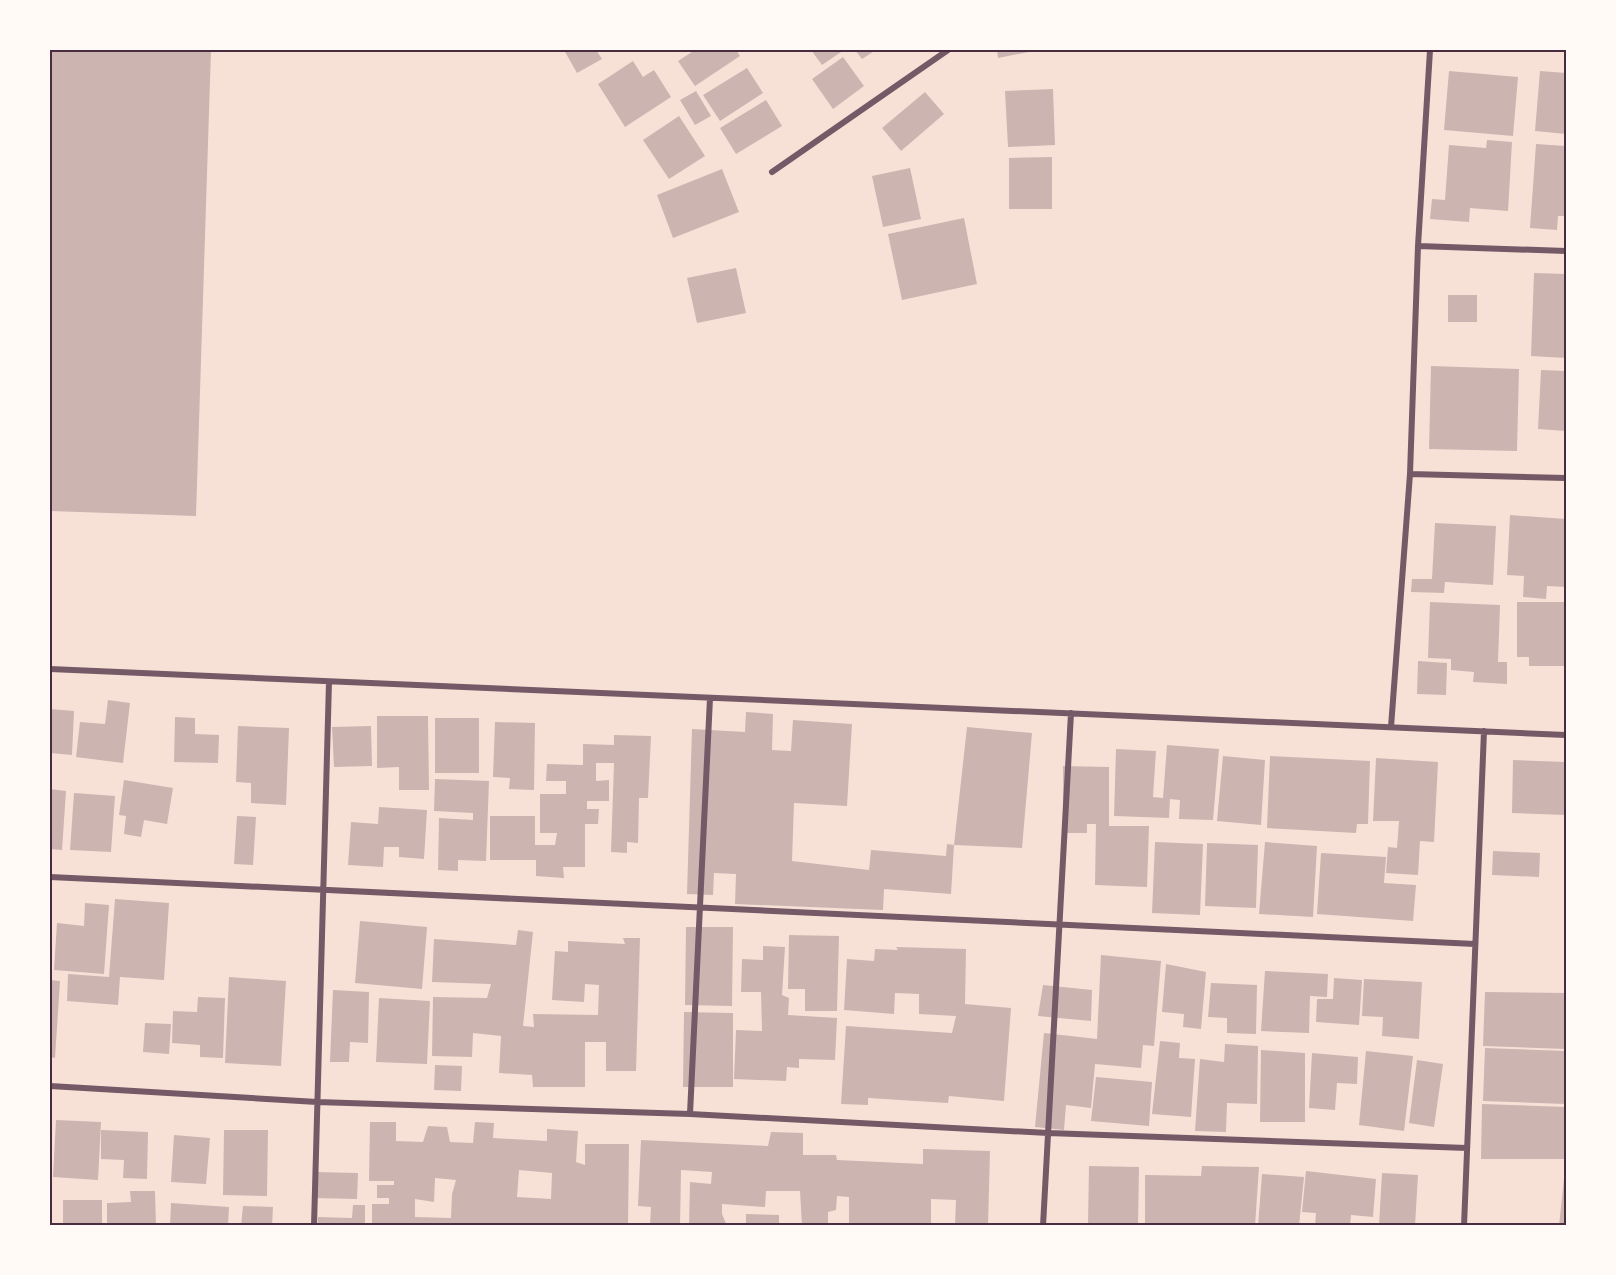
<svg xmlns="http://www.w3.org/2000/svg" width="1616" height="1275" font-family="'Open Sans',sans-serif">
<style>
.building{fill:#ccb4b1;fill-rule:evenodd}
.lines{fill:none;stroke-linecap:round;stroke-linejoin:round}
.minor{stroke:#755966;stroke-width:6}
.neatline{fill:none;stroke:#4a2c40;stroke-width:2}
</style>
<rect width="100%" height="100%" fill="#f7e1d7"/>
<!-- building -->
<path class="building" d="M50 50H211L196 516 50 511Z
M564 50H596L602 59 577 73Z
M695 50H736L740 56 695 86 678 61Z
M811 50H844L822 65Z
M855 50H876L862 59Z
M997 50H1034V51L998 58Z
M843 57 864 86 833 109 812 79Z
M633 61 643 77 654 70 671 97 625 127 598 84Z
M747 68 763 93 720 121 703 95Z
M1449 71 1518 77 1513 136 1444 130Z
M1540 71 1566 73V134L1535 131Z
M1053 89 1055 145 1008 147 1005 91Z
M696 91 711 116 695 125 680 100Z
M925 92 944 114 901 151 882 128Z
M766 100 782 126 736 154 720 128Z
M679 116 705 156 669 179 643 140Z
M1487 140 1512 142 1508 211 1470 208 1469 222 1430 219 1432 199 1445 200 1449 145 1486 148Z
M1536 144 1566 146V216H1558L1557 230 1530 228Z
M1052 157V209H1009V158Z
M910 168 921 219 883 227 872 176Z
M722 169 739 212 673 238 657 195Z
M964 218 977 284 902 300 888 234Z
M736 268 746 313 697 323 687 278Z
M1534 273 1566 274V358L1531 356Z
M1448 295H1477V322H1448Z
M1431 366 1519 369 1517 451 1429 449Z
M1541 370 1566 371V431L1538 429Z
M1510 515 1566 519V587L1547 586 1546 599 1523 597 1524 576 1507 575Z
M1435 523 1496 526 1493 585 1445 582 1444 593 1411 592 1412 579H1432Z
M1430 602 1500 605 1498 662H1507V684L1473 682 1474 672 1451 670V659L1428 658Z
M1517 602H1566V666H1529V657H1517Z
M1418 661 1447 663 1446 695 1417 694Z
M108 700 130 703 123 763 76 757 80 722 105 724Z
M50 709 74 711 72 755 50 753Z
M746 712 773 714 772 750 791 751 793 720 852 724 847 806 794 803 792 861 869 870 871 850 946 856 947 844 954 845 951 894 884 889 883 910 735 904 736 874 714 873 713 895 687 894 692 729 745 732Z
M377 716H428L429 790H399V767L377 768Z
M175 717 195 718V734L219 735 218 763 174 762Z
M435 718H479V773H435Z
M495 722 535 723 534 790 509 789 510 778 493 777Z
M238 726 289 728 286 805 251 803V783L236 782Z
M371 726 372 766 334 767 332 727Z
M967 727 1032 733 1022 848 954 845Z
M614 735 651 736 648 798H639L638 843 627 842V853L611 852 614 763H596V781L609 780V801H587V809H599L598 824H585V867H563L564 878 536 876V860H490V816H535V845H555L557 833H540V794H566V781H546L547 764 583 765V744L614 745Z
M1167 745 1219 749 1213 820 1179 819 1180 800 1170 799 1169 818 1114 816 1116 749 1156 751 1153 797 1163 798Z
M1223 756 1265 760 1261 825 1217 821Z
M1270 756 1370 761 1368 824H1357L1356 833 1267 828Z
M1376 758 1438 762 1434 842 1420 841 1418 875 1386 873 1388 847 1397 848 1399 821H1373Z
M1513 760 1566 762V815L1512 813Z
M1063 766 1109 767V826H1149L1147 887 1095 885 1096 824H1087V833H1063Z
M435 779 489 781 486 861 458 860V871L438 870 439 818 473 820V813L434 811Z
M124 780 173 788 167 824 144 820 141 837 124 834 126 816 119 815Z
M50 789 66 791 62 850 50 849Z
M74 793 115 796 111 852 70 850Z
M379 807 427 810 424 859 399 857V847H384L383 867 348 865 351 822 378 824Z
M237 816 256 817 253 865 234 864Z
M1155 842 1203 844 1200 915 1152 913Z
M1265 842 1317 846 1313 917 1259 914Z
M1207 843 1258 845 1256 908 1205 906Z
M1493 851 1540 853 1539 877 1492 875Z
M1321 853 1386 857 1384 883 1416 885 1413 921 1317 914Z
M115 899 169 903 164 980 120 977 118 1005 67 1001 68 974 109 977Z
M85 903 109 905 104 974 54 970 57 923 84 926Z
M360 921 427 927 422 989 355 983Z
M686 927H733L732 1006 685 1005Z
M518 930 533 932 523 1026 534 1027 533 1014 598 1015 599 985 585 984 584 1002 552 1000 555 951 568 952V941L625 944 623 938H640L636 1071H606V1042H585V1087H533L532 1075 499 1073 501 1036 473 1033 472 1057 432 1056 433 997 487 998 491 984 432 982 434 939 516 945Z
M789 935 839 936 837 1011H805V989H788Z
M763 946 785 947 782 995 789 998 788 1015 837 1018 835 1060 799 1059V1068L787 1067 786 1081 734 1079 736 1030 762 1031 761 992H741L742 959 763 960Z
M896 947 966 949 965 1004 1011 1008 1004 1101 949 1096 948 1103 868 1098V1105L841 1104 846 1026 952 1033 956 1016 919 1014V994L895 993 894 1014 844 1010 847 959 874 961 875 949 898 950Z
M1101 955 1161 961 1154 1046 1143 1045 1141 1068 1095 1064 1091 1108 1066 1105 1064 1130 1035 1127 1044 1033 1097 1039Z
M1166 964 1206 972 1201 1029 1183 1027 1184 1014 1162 1012Z
M1265 971 1328 974 1327 997 1310 996 1309 1033 1261 1031Z
M229 977 286 981 281 1066 225 1063Z
M1334 978 1362 980 1359 1025 1316 1022 1317 999H1333Z
M1364 979 1422 982 1419 1039 1382 1036 1383 1017 1362 1016Z
M50 980 60 981 55 1058 50 1057Z
M1211 983 1257 985 1256 1034 1227 1033V1018L1208 1017Z
M1043 985 1092 990 1091 1021 1038 1016Z
M333 990 369 992 368 1043 350 1042 349 1062H330Z
M1485 992 1566 993V1049L1483 1046Z
M198 997 225 998 223 1058 200 1057V1045L172 1043 173 1011 197 1012Z
M379 998 430 1001 427 1064 376 1062Z
M684 1012 733 1013V1087H683Z
M145 1023 171 1024 169 1054 143 1052Z
M1160 1041 1180 1043 1179 1058 1195 1059 1191 1117 1152 1114Z
M1225 1044 1258 1046 1257 1104 1227 1103 1226 1132 1195 1131 1200 1059 1224 1062Z
M1485 1048 1566 1051V1104L1483 1101Z
M1261 1050 1305 1053V1122H1260Z
M1366 1051 1413 1056 1404 1131 1359 1125Z
M1312 1053 1358 1057 1357 1084 1337 1083 1335 1110 1309 1108Z
M1417 1060 1443 1064 1434 1127 1409 1123Z
M435 1065 462 1066 461 1091 434 1090Z
M1096 1077 1152 1082 1149 1126 1091 1121Z
M1482 1104 1566 1107 1565 1159H1481Z
M56 1120 101 1122 98 1180 53 1177Z
M370 1122H396V1141L423 1142 428 1126 447 1127 450 1142 473 1143 475 1122 494 1123 493 1138 547 1141V1129L578 1131 576 1162 585 1165V1144H629L628 1226H372V1204H389V1198H377V1185H394V1181H369ZM519 1170 552 1173 551 1199 517 1197ZM435 1178 456 1180 452 1194 451 1218 415 1217V1199L434 1202Z
M101 1130 148 1132 147 1179 123 1178 124 1160 101 1159Z
M224 1130H268L267 1196 223 1195Z
M771 1132 803 1133V1155H836L837 1160 923 1164V1149L990 1151 988 1226H955L956 1200 931 1199V1226H849V1197L837 1196 836 1210 828 1212V1226H802L800 1191H766L765 1207 722 1204V1214L727 1226H689L690 1182 711 1184 712 1172 681 1170 680 1226H650L651 1207 638 1206 641 1140 768 1146Z
M174 1135 210 1138 206 1184 171 1182Z
M1089 1166 1139 1167 1138 1226H1088Z
M1202 1166 1259 1167 1255 1226H1145V1175L1201 1176Z
M1565 1169 1566 1226H1559Z
M1306 1171 1376 1179 1373 1217 1351 1215 1350 1226H1315L1316 1213 1302 1212Z
M313 1172 358 1173 357 1199 313 1198Z
M1382 1173 1418 1175 1415 1226H1379Z
M1262 1174 1304 1177 1299 1226H1258Z
M130 1191H155L156 1226H107V1203L131 1202Z
M63 1200H102V1226H63Z
M171 1203 229 1207 228 1226H170Z
M353 1205H365V1226H318V1217L352 1218Z
M243 1206 273 1207 272 1226H241Z
M746 1214 779 1215V1226H746Z"/>
<g class="lines">
<!-- minor -->
<path class="minor" d="M772 172 948 50
M1418 246 1566 251
M1410 474 1566 478
M50 669 1566 735
M1391 727 1410 474 1418 246 1430 50
M50 877 1475 944
M50 1086 317 1102 690 1114 1048 1133 1467 1148
M690 1114 710 698
M314 1226 329 682
M1043 1226 1071 713
M1464 1226 1484 731"/>
</g>
<!-- border -->
<rect width="1616" height="1275" fill="none" stroke="#fffaf5" stroke-width="102"/>
<rect x="51" y="51" width="1514" height="1173" class="neatline"/>
</svg>
